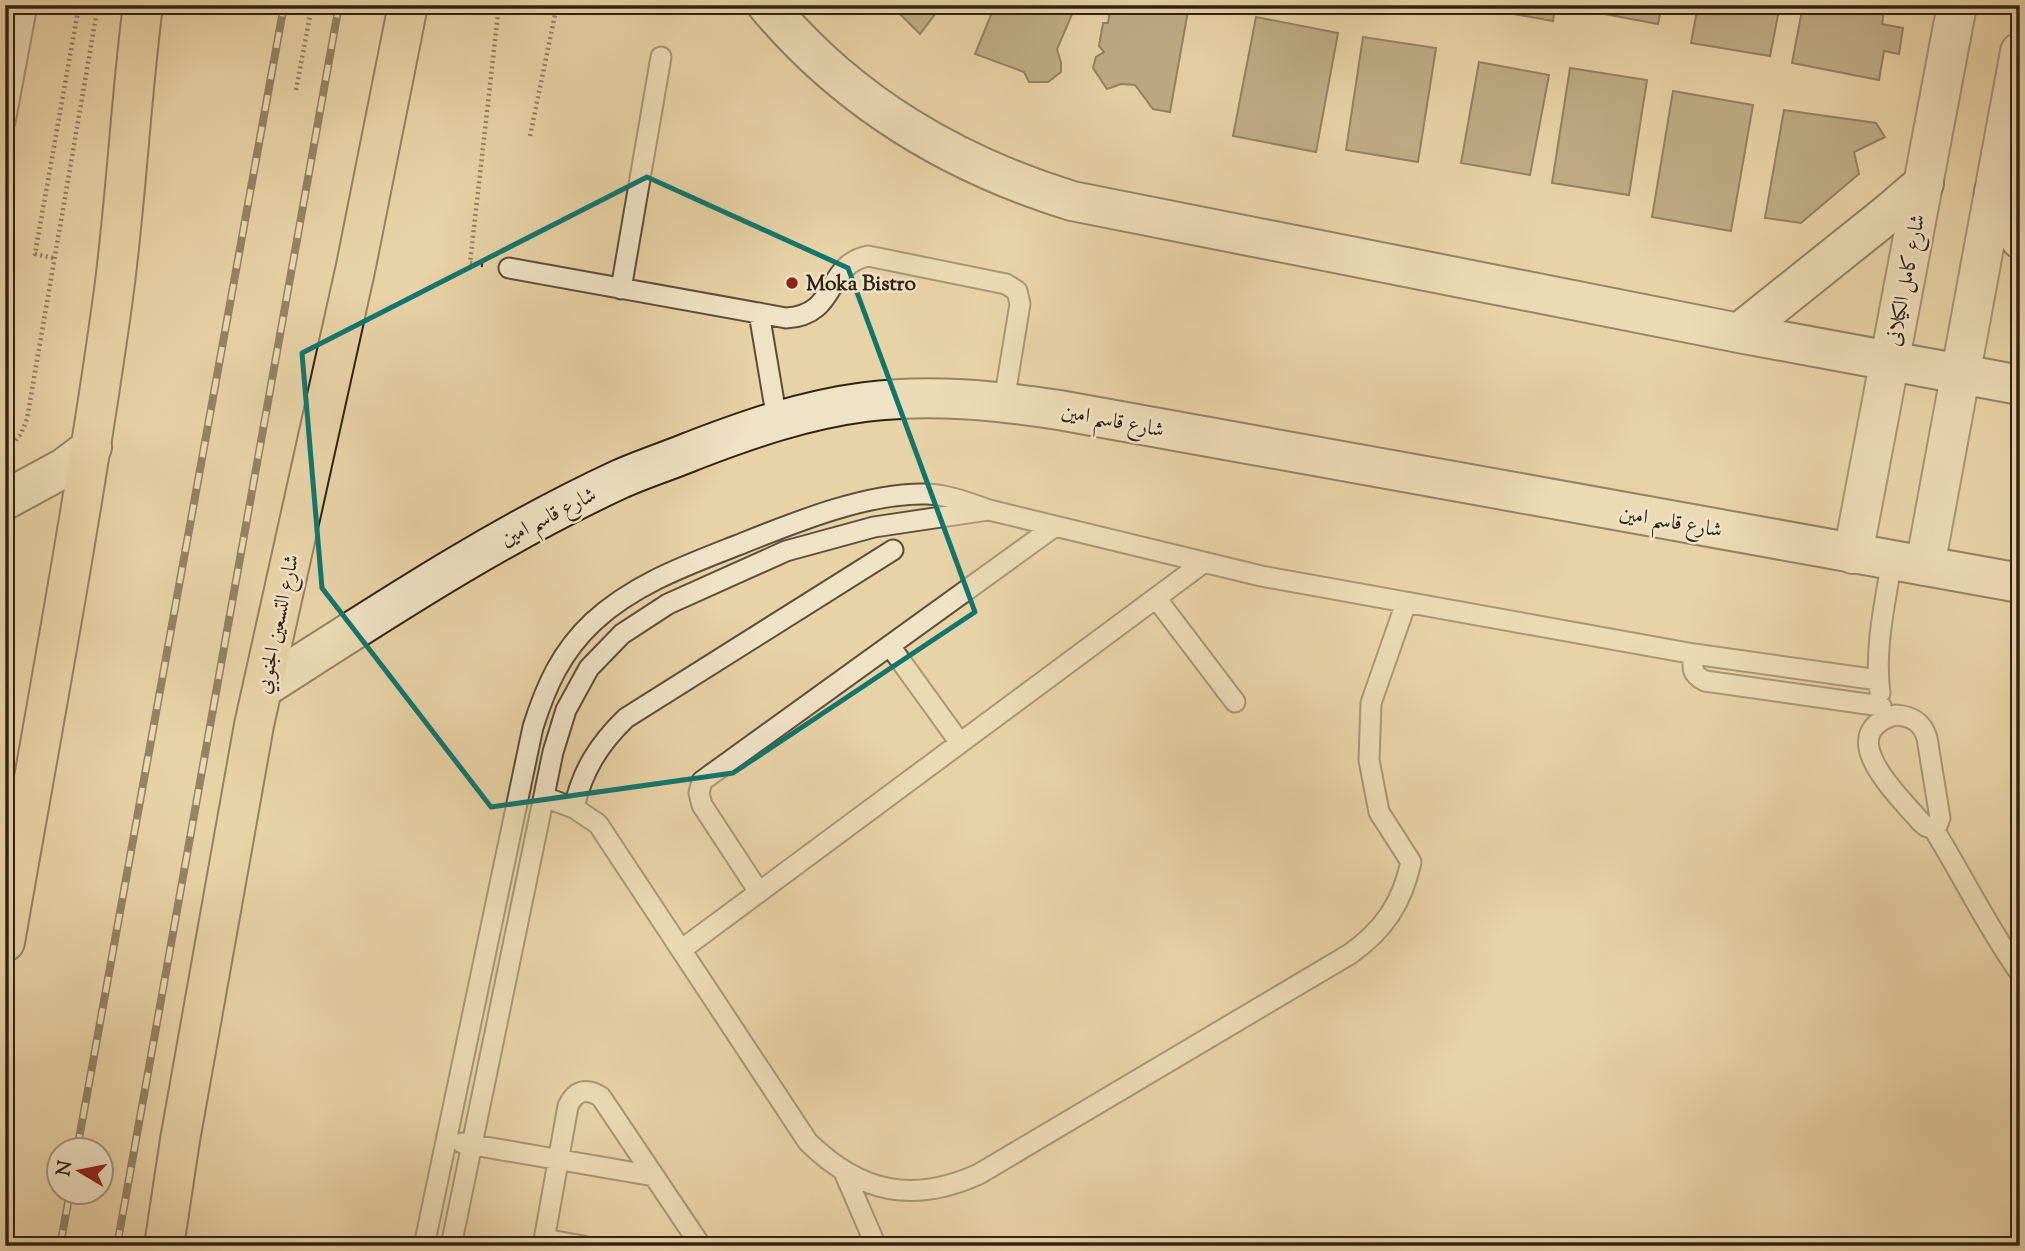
<svg xmlns="http://www.w3.org/2000/svg" width="2025" height="1251" font-family="'Sorts Mill Goudy',Amiri,serif">
<style>
.building{fill:#8f7e61;stroke:#2f2217;stroke-width:2}
.lines{fill:none;stroke-linecap:round;stroke-linejoin:round}
.lane-casing{stroke:#5d4e3b;stroke-width:23}
.street-casing{stroke:#5d4e3b;stroke-width:42}
.secondary-casing{stroke:#2f2217;stroke-width:42}
.highway-casing{stroke:#2f2217;stroke-width:42}
.path{stroke:#2f2217;stroke-width:4.5;stroke-dasharray:2 3.5;stroke-linecap:butt}
.lane{stroke:#f0e2c5;stroke-width:19}
.street{stroke:#f0e2c5;stroke-width:38}
.secondary{stroke:#f0e2c5;stroke-width:38}
.highway{stroke:#e8d3a6;stroke-width:38}
.rail-casing{stroke:#2f2217;stroke-width:8}
.rail{stroke:#f0e2c5;stroke-width:5;stroke-dasharray:16;stroke-linecap:butt}
.marked{fill:none;stroke:#0f766e;stroke-width:5;stroke-linejoin:round}
.poi-dot{fill:#8f2418;stroke:#f0e2c5;stroke-width:2.5}
.labels{text-anchor:middle;stroke-width:5;stroke-linejoin:round;paint-order:stroke}
.street-label{font-size:21px;fill:#2f2217;stroke:#f0e2c5}
.poi-label{font-size:21px;font-weight:bold;fill:#2f2217;stroke:#f0e2c5;text-anchor:start}
</style>
<rect width="100%" height="100%" fill="#e8d3a6"/>
<filter id="stains"><feTurbulence type="fractalNoise" baseFrequency=".00286" numOctaves="4"/><feColorMatrix values="0 0 0 0 .2 0 0 0 0 .09 0 0 0 0 .02 0 0 0 .5 -.17"/></filter>
<radialGradient id="worn" r=".72"><stop offset=".6" stop-color="#630" stop-opacity="0"/><stop offset="1" stop-color="#630" stop-opacity=".3"/></radialGradient>
<!-- building -->
<path class="building" d="M891 5H942L920 34Z
M995 5H1076L1057 49 1061 63V72L1048 82H1029L1024 72 975 54Z
M1111 5H1189L1170 112 1153 109 1135 85 1121 84 1107 89 1093 68 1096 57 1104 52 1099 46 1103 23H1108Z
M1476 5H1555L1553 21 1475 7Z
M1583 5H1662L1658 24 1583 10Z
M1698 5H1780L1770 56 1691 43Z
M1803 5H1885L1882 24 1903 28 1899 54 1884 51 1879 80 1792 63Z
M1256 17 1338 33 1316 152 1233 136Z
M1363 37 1436 48 1418 162 1346 150Z
M1479 62 1549 75 1530 175 1461 163Z
M1570 68 1647 80 1629 195 1552 183Z
M1673 91 1753 105 1731 231 1652 217Z
M1784 110 1876 123 1885 137 1854 152 1859 174 1801 223 1765 218Z"/>
<g class="lines">
<defs>
<path id="lane" d="M5 122 27 5
M509 268 786 318C839 315 824 265 868 256L1006 284 1017 291 1020 304 1004 401
M621 289 661 57
M759 313 777 420
M1156 598 1235 702
M890 646 960 743
M1694 654C1692 668 1691 674 1705 681L1881 706
M1880 693C1874 650 1885 603 1892 560
M1895 715C1912 716 1922 722 1927 738L1940 818 1937 826C1929 830 1925 826 1920 821 1898 795 1832 734 1895 715Z
M544 797 574 808 598 824 808 1142C860 1193 913 1204 979 1174L1350 954C1384 930 1402 903 1411 862L1379 812 1369 760 1371 703 1406 603
M574 808C582 771 599 744 626 718L893 550
M1933 828C1963 876 1987 927 2020 973
M759 892 702 805 699 793 702 781 1054 527
M681 950 1203 563
M462 1143 654 1176
M844 1172 876 1246
M544 1239 583 1246
M424 1246 533 727C546 686 561 652 593 622 634 584 687 565 738 545 793 523 868 492 927 494 949 495 969 503 989 510L1261 576 1694 654 1878 680
M451 1246 553 752 566 710 589 668 622 634 668 604 786 551 874 527 988 510
M543 1246 568 1106C575 1091 586 1087 601 1097L701 1246"/>
<path id="street" d="M1853 554 1957 5
M1925 566 2020 52"/>
<path id="secondary" d="M767 5C849 103 952 164 1072 201L1739 333 2020 385
M1994 192 2020 239
M1739 333 1889 213 1924 183
M5 500 64 468 92 447
M263 688C379 614 493 538 618 480 642 469 668 461 692 451 749 429 804 410 865 402 930 394 995 400 1059 410L2020 583"/>
<path id="highway" d="M5 942C42 730 82 519 112 305 126 206 130 105 143 5
M164 1246 180 1140 254 725 356 266 408 5"/>
</defs>
<!-- lane casing -->
<use href="#lane" class="lane-casing"/>
<!-- street casing -->
<use href="#street" class="street-casing"/>
<!-- secondary casing -->
<use href="#secondary" class="secondary-casing"/>
<!-- highway casing -->
<use href="#highway" class="highway-casing"/>
<!-- path -->
<path class="path" d="M296 90 312 5
M530 136 557 5
M53 258 35 254 79 5
M483 265 470 263 499 5
M5 453 21 434 27 419 98 5"/>
<!-- lane -->
<use href="#lane" class="lane"/>
<!-- street -->
<use href="#street" class="street"/>
<!-- secondary -->
<use href="#secondary" class="secondary"/>
<!-- highway -->
<use href="#highway" class="highway"/>
<defs>
<path id="rail" d="M77 1150 284 5
M60 1246 70 1192
M117 1246 339 5"/>
</defs>
<!-- rail casing -->
<use href="#rail" class="rail-casing"/>
<!-- rail -->
<use href="#rail" class="rail"/>
</g>
<!-- marked area -->
<path d="M0 0H2025V1251H0ZM647 177 848 268 975 612 733 773 491 807 322 588 302 353Z" fill="#e8d3a6" fill-opacity=".55" fill-rule="evenodd"/>
<path class="marked" d="M647 177 848 268 975 612 733 773 491 807 322 588 302 353Z"/>
<!-- markers -->
<circle class="poi-dot" cx="792" cy="283" r="7"/>
<g class="labels">
<!-- street labels -->
<g class="street-label">
<text transform="translate(1905 280) rotate(-79)" y="7">شارع كامل الكيلانى</text>
<text transform="translate(1113 420) rotate(11)" y="7">شارع قاسم امين</text>
<text transform="translate(548 516) rotate(-27)" y="7">شارع قاسم امين</text>
<text transform="translate(1671 521) rotate(10)" y="7">شارع قاسم امين</text>
<text transform="translate(277 624) rotate(-78)" y="7">شارع التسعين الجنوبي</text>
</g>
<!-- poi labels -->
<g class="poi-label">
<text x="806" y="290">Moka Bistro</text>
</g>
</g>
<!-- margin -->
<rect width="2025" height="1251" fill="none" stroke="#e8d3a6" stroke-width="28"/>
<rect x="7" y="7" width="2011" height="1237" fill="none" stroke="#2f2217" stroke-width="3.5"/>
<rect x="14" y="14" width="1997" height="1223" fill="none" stroke="#2f2217" stroke-width="2"/>
<!-- north arrow -->
<g transform="translate(80 1171) rotate(280)"><circle r="33" fill="#f0e2c5" stroke="#a3957f" stroke-width="2"/>
<path d="M0-5L12 26L0 18L-12 26Z" fill="#8f2418"/>
<text y="-10" font-size="19" font-weight="bold" text-anchor="middle" fill="#2f2217">N</text>
</g>
<rect width="100%" height="100%" filter="url(#stains)"/>
<rect width="100%" height="100%" fill="url(#worn)"/>
</svg>
